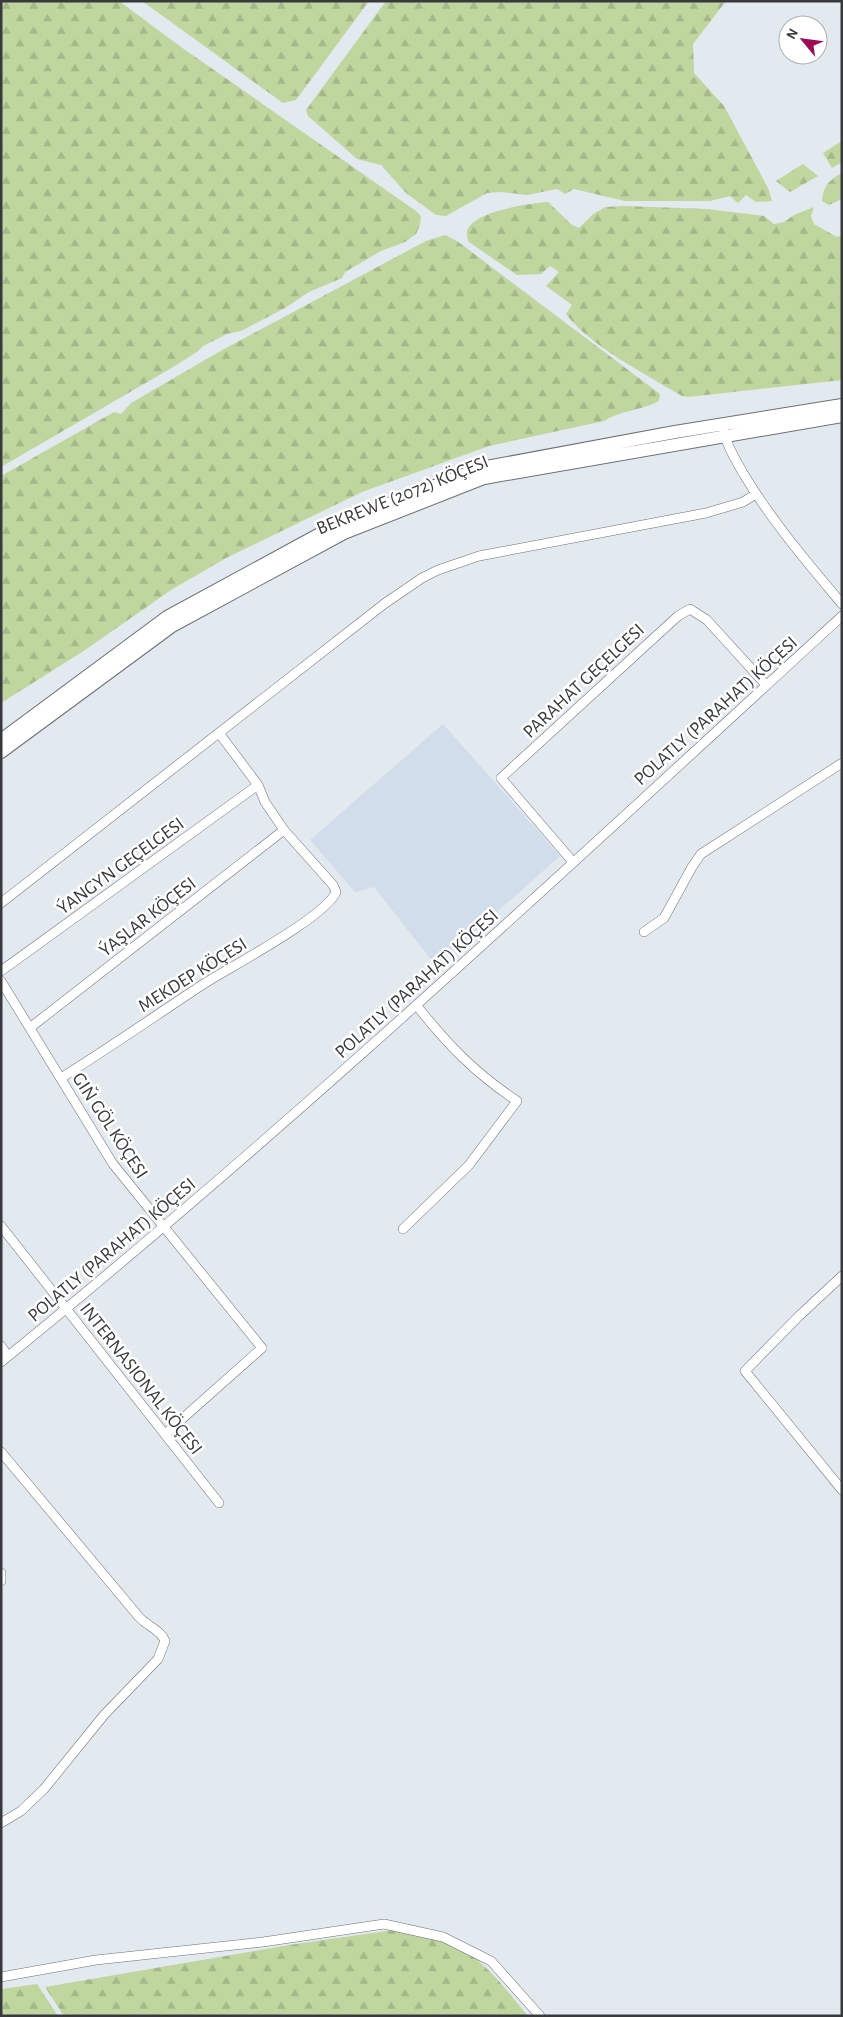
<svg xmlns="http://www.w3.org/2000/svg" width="843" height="2017" font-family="'Alegreya Sans',sans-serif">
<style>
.built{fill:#d1ddea}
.forest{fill:url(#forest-firs)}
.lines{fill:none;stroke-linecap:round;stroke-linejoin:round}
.minor-casing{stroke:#6b7077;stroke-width:10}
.secondary-casing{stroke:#6b7077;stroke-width:14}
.minor{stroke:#fff;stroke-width:9}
.secondary{stroke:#fff;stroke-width:12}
.labels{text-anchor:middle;stroke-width:5;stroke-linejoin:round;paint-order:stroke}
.street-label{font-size:19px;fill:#37393c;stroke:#fff}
</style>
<defs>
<pattern id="forest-firs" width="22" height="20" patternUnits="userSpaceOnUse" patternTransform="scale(1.25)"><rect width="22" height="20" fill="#bfd69e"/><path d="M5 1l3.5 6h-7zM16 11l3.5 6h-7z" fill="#a5b889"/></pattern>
</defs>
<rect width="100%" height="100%" fill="#e2e9ef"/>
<!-- built -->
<path class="built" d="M443 724 560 856 436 966 374 887 355 892 310 840Z"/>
<!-- forest -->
<path class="forest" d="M1 1H119L181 47 416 211 421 216 420 225 416 234 405 242 381 251 345 272 342 278 309 292 285 308 241 331 227 334 203 346 197 352 168 370 1 467Z
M142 1H369L296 100 283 103Z
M386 1H726L693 44 694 73 724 106 768 188 772 201 756 202 746 195 738 203 730 196 710 201H625L574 189 565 194 557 189 527 195 501 192 487 193 446 216 436 215 406 193 381 165 357 159 308 116 306 110Z
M842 141V162L832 168 823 153Z
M803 164 818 176 790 192 776 181Z
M842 173V199L829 205 822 201C823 186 829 180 842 173Z
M548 202 572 225 579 228 592 215 605 207 624 206 707 209 764 216 774 224 784 222 794 215 814 207 811 216 814 224 837 237 842 235V380L688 397 682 396C647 375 590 346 566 314L572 305 546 286 559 272 550 266 541 274 517 275 469 242C467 237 465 232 469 227 480 211 530 203 548 202Z
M445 235 457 241 660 394 659 401C641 411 620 410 604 421L489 446 362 492 226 558 171 590 85 650 1 703V476L114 412 121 414 131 403 224 349 426 241Z
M400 1929C424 1934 452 1941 472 1956 494 1972 511 1996 528 2016H64L45 1987 289 1945Z
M37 1984 58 2016H1V1989Z"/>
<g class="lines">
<defs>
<path id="minor" d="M724 432C727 447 736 460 743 473 771 520 807 562 842 604
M573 862 501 778 678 616 690 609 707 620 766 685
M1 903 384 604 422 578 438 570 479 556 706 513 743 502 756 494
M644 932 664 918 692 867 701 854 842 763
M1 971 258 785
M1 981 113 1164 262 1348 165 1434
M31 1027 284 830
M61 1078C109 1048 155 1016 202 985 228 968 326 917 336 892L333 885 284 830 265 802 258 785 219 733
M1 1226 219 1503
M403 1229 469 1165 517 1101C475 1073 448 1045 417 1006
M842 1276 799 1316 745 1371 842 1490
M1 1346 8 1356
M1 1362C292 1126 566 869 842 616
M1 1452 139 1617C147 1626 161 1630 165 1641L158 1659 104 1715 44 1789 21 1811 1 1823
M1 1573V1581
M1 1977 96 1960 263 1942 384 1924 443 1937 491 1961 540 2016"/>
<path id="secondary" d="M1 740 167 617 340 523 481 468 675 432 842 405
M1 752 172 626 344 533 484 478 842 416"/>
</defs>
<!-- minor casing -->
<use href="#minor" class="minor-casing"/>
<!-- secondary casing -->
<use href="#secondary" class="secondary-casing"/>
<!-- minor -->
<use href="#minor" class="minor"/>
<!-- secondary -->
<use href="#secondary" class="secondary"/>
</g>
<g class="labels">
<!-- street labels -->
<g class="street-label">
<text transform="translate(402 494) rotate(-22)" y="7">BEKREWE (2072) KÖÇESI</text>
<text transform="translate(583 680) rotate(-43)" y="7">PARAHAT GEÇELGESI</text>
<text transform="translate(715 710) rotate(-42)" y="7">POLATLY (PARAHAT) KÖÇESI</text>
<text transform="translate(120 865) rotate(-36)" y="7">ÝANGYN GEÇELGESI</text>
<text transform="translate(147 916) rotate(-38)" y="7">ÝAŞLAR KÖÇESI</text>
<text transform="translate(192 974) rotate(-32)" y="7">MEKDEP KÖÇESI</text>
<text transform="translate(416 983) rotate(-42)" y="7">POLATLY (PARAHAT) KÖÇESI</text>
<text transform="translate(111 1125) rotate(57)" y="7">GIŇ GÖL KÖÇESI</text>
<text transform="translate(111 1249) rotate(-40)" y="7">POLATLY (PARAHAT) KÖÇESI</text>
<text transform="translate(142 1378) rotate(52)" y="7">INTERNASIONAL KÖÇESI</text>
</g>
</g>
<!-- border -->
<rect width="843" height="2017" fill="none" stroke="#37393c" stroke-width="5"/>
<!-- north arrow -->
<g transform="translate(803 40) rotate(299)"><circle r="24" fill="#ffffff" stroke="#afb0b1"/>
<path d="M0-4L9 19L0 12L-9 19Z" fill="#9e0c57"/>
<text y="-8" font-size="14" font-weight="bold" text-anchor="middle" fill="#37393c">N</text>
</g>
</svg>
